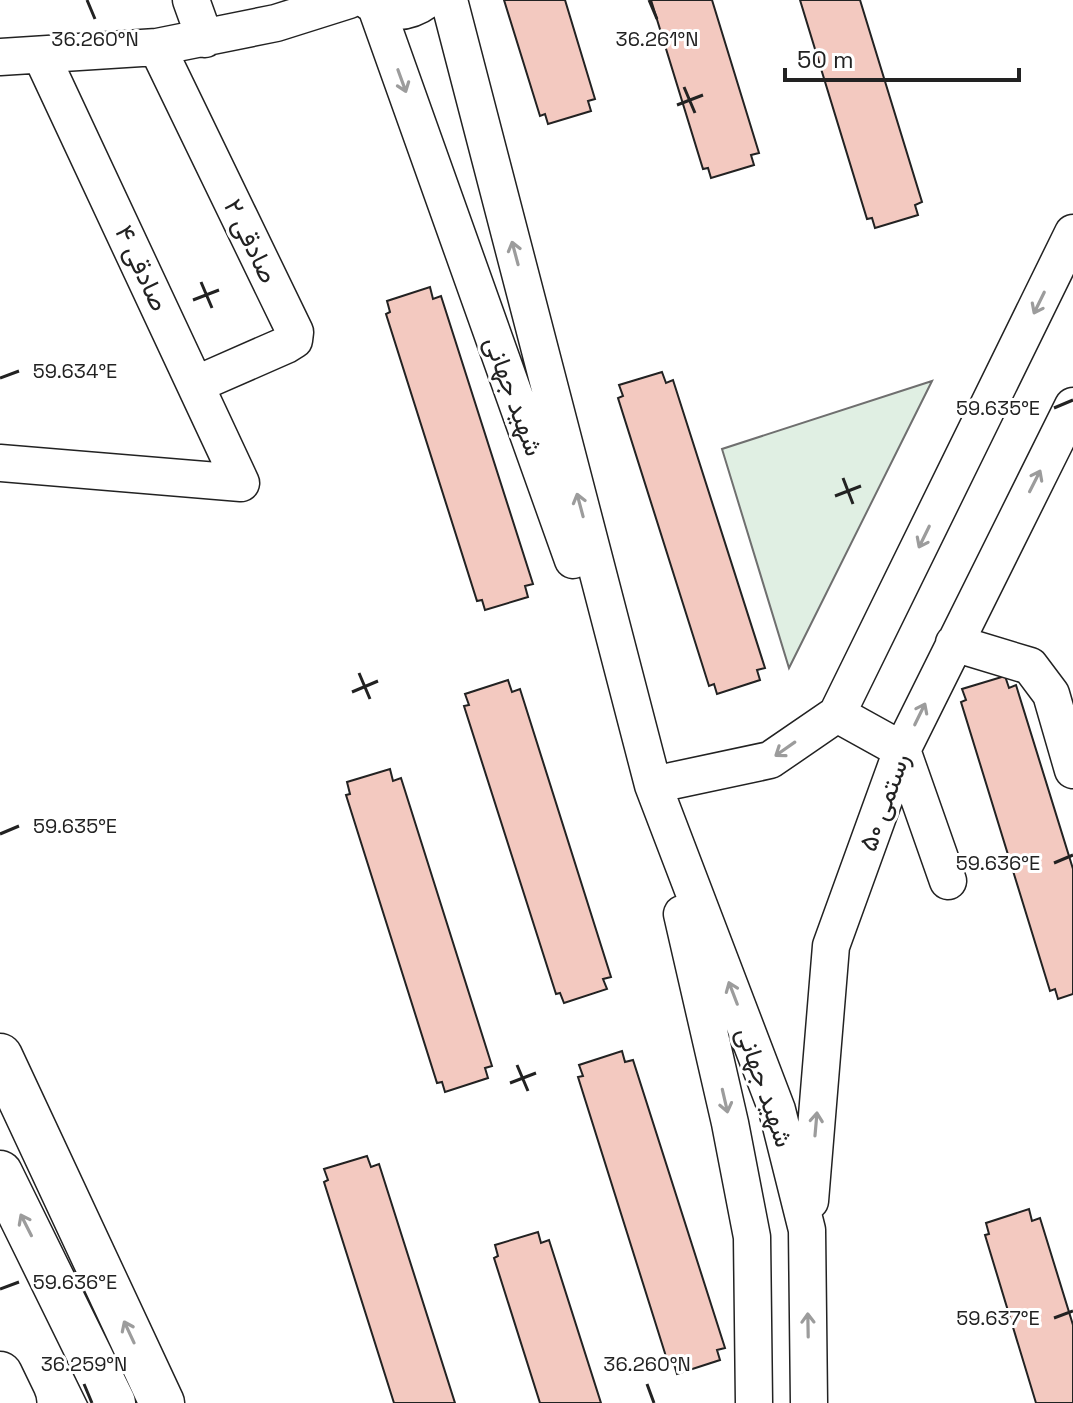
<svg xmlns="http://www.w3.org/2000/svg" width="1073" height="1403" font-family="'Space Grotesk',Vazirmatn,sans-serif">
<style>
.green{fill:#e0efe3;stroke:#6f6f6f;stroke-width:2}
.building{fill:#f3c9c0;stroke:#222;stroke-width:2}
.lines{fill:none;stroke-linecap:round;stroke-linejoin:round}
.minor-casing{stroke:#222;stroke-width:39}
.major-casing{stroke:#222;stroke-width:47}
.highway-casing{stroke:#222;stroke-width:47}
.minor{stroke:#fff;stroke-width:36}
.major{stroke:#fff;stroke-width:44}
.highway{stroke:#fff;stroke-width:44}
.oneway{stroke:#9c9c9c}
.ticks{fill:none;stroke:#222;stroke-width:3}
.labels{text-anchor:middle;stroke-width:6;stroke-linejoin:round;paint-order:stroke}
.street-label{font-size:26px;fill:#222;stroke:#fff}
.ticks-label{font-size:20px;text-anchor:middle;fill:#222;stroke:#fff;stroke-width:6;stroke-linejoin:round;paint-order:stroke}
</style>
<rect width="100%" height="100%" fill="#fff"/>
<!-- green -->
<path class="green" d="M932 381 789 668 722 449Z"/>
<!-- building -->
<path class="building" d="M504 0H565L595 99 588 101 591 111 548 124 545 114 540 116Z
M651 0H712L759 153 751 155 754 165 711 178 708 168 703 169Z
M800 0H860L922 202 915 205 918 215 875 228 872 218 867 219Z
M430 287 433 299 441 296 533 584 525 586 528 597 485 610 482 600 477 601 386 314 390 312 387 301Z
M662 372 666 383 673 380 765 668 757 670 760 680 717 694 714 684 709 686 618 398 623 396 619 385Z
M1005 676 1009 688 1016 685 1073 869V994L1058 999 1055 989 1050 991 961 702 966 700 962 689Z
M508 680 512 692 520 689 611 977 603 979 607 989 564 1003 560 993 556 994 464 706 469 705 465 694Z
M390 769 393 781 401 778 492 1066 485 1068 488 1078 445 1092 442 1082 437 1083 346 795 350 794 347 782Z
M622 1051 625 1062 633 1060 725 1348 717 1350 720 1360 677 1374 674 1364 669 1366 578 1077 583 1076 579 1065Z
M367 1156 371 1167 379 1164 455 1403H394L324 1182 328 1180 324 1169Z
M1029 1209 1032 1221 1040 1218 1073 1325V1403H1036L985 1235 989 1234 986 1223Z
M538 1232 541 1243 549 1240 601 1403H540L494 1258 498 1256 495 1245Z"/>
<g class="lines">
<defs>
<path id="minor" d="M191 0 205 39
M367 0C386 16 408 14 427 0
M449 0 653 785 777 1110 807 1230 809 1403
M376 7 573 560
M157 47 295 332 294 340 286 345 197 384
M0 57 157 47 276 23 349 0
M0 463 241 483 41 55
M954 643 1030 666 1051 694 1073 770
M837 714 902 750 948 881
M653 785 770 760 837 714 1073 233
M682 914 730 1123 752 1237 754 1403
M810 1201 831 946 902 750 1073 406"/>
<path id="major" d="M0 1056 162 1403
M0 1173 113 1403"/>
<path id="highway" d="M0 1374 14 1403"/>
</defs>
<!-- minor casing -->
<use href="#minor" class="minor-casing"/>
<!-- major casing -->
<use href="#major" class="major-casing"/>
<!-- highway casing -->
<use href="#highway" class="highway-casing"/>
<!-- minor -->
<use href="#minor" class="minor"/>
<!-- major -->
<use href="#major" class="major"/>
<!-- highway -->
<use href="#highway" class="highway"/>
</g>
<!-- one-way arrows -->
<defs><path id="oneway-shaft" d="M-6 0H5M1.5-3L5.5 0L1.5 3" fill="none" stroke-width="1.6" stroke-linecap="round" stroke-linejoin="round" transform="scale(2)"/></defs>
<g class="oneway">
<use href="#oneway-shaft" transform="translate(402 81) rotate(70)"/>
<use href="#oneway-shaft" transform="translate(515 253) rotate(-105)"/>
<use href="#oneway-shaft" transform="translate(1039 303) rotate(116)"/>
<use href="#oneway-shaft" transform="translate(1035 481) rotate(-63)"/>
<use href="#oneway-shaft" transform="translate(580 505) rotate(-105)"/>
<use href="#oneway-shaft" transform="translate(924 537) rotate(116)"/>
<use href="#oneway-shaft" transform="translate(920 714) rotate(-64)"/>
<use href="#oneway-shaft" transform="translate(785 749) rotate(145)"/>
<use href="#oneway-shaft" transform="translate(733 993) rotate(-111)"/>
<use href="#oneway-shaft" transform="translate(725 1101) rotate(77)"/>
<use href="#oneway-shaft" transform="translate(816 1124) rotate(-85)"/>
<use href="#oneway-shaft" transform="translate(26 1225) rotate(-117)"/>
<use href="#oneway-shaft" transform="translate(808 1325) rotate(-91)"/>
<use href="#oneway-shaft" transform="translate(129 1332) rotate(-115)"/>
</g>
<!-- ticks -->
<path class="ticks" d="M87 0 95 19M649 0 657 19M684 87 695 113M677 105 703 95M201 282 212 308M193 300 219 290M0 378 19 371M1054 408 1073 400M843 478 853 504M835 496 861 486M359 673 370 699M352 692 378 681M0 834 19 826M1054 863 1073 855M517 1065 528 1091M510 1083 536 1073M0 1289 19 1282M1054 1318 1073 1311M84 1384 92 1403M647 1384 654 1403"/>
<g class="labels">
<!-- street labels -->
<g class="street-label">
<text transform="translate(251 241) rotate(64)" y="9">صادقی ۲</text>
<text transform="translate(142 268) rotate(65)" y="9">صادقی ۴</text>
<text transform="translate(514 396) rotate(70)" y="9">شهید جهانی</text>
<text transform="translate(884 802) rotate(-70)" y="9">رستمی ۵۰</text>
<text transform="translate(765 1087) rotate(71)" y="9">شهید جهانی</text>
</g>
</g>
<g class="ticks-label">
<text x="95" y="46">36.260°N</text>
<text x="657" y="46">36.261°N</text>
<text x="75" y="378">59.634°E</text>
<text x="998" y="415">59.635°E</text>
<text x="75" y="833">59.635°E</text>
<text x="998" y="870">59.636°E</text>
<text x="75" y="1289">59.636°E</text>
<text x="998" y="1325">59.637°E</text>
<text x="84" y="1371">36.259°N</text>
<text x="647" y="1371">36.260°N</text>
</g>
<!-- scale -->
<path d="M785 68v12h234v-12" fill="none" stroke="#222222" stroke-width="4"/>
<text x="797" y="68" font-size="24" fill="#222222" stroke="#ffffff" stroke-width="6" paint-order="stroke">50 m</text>
</svg>
